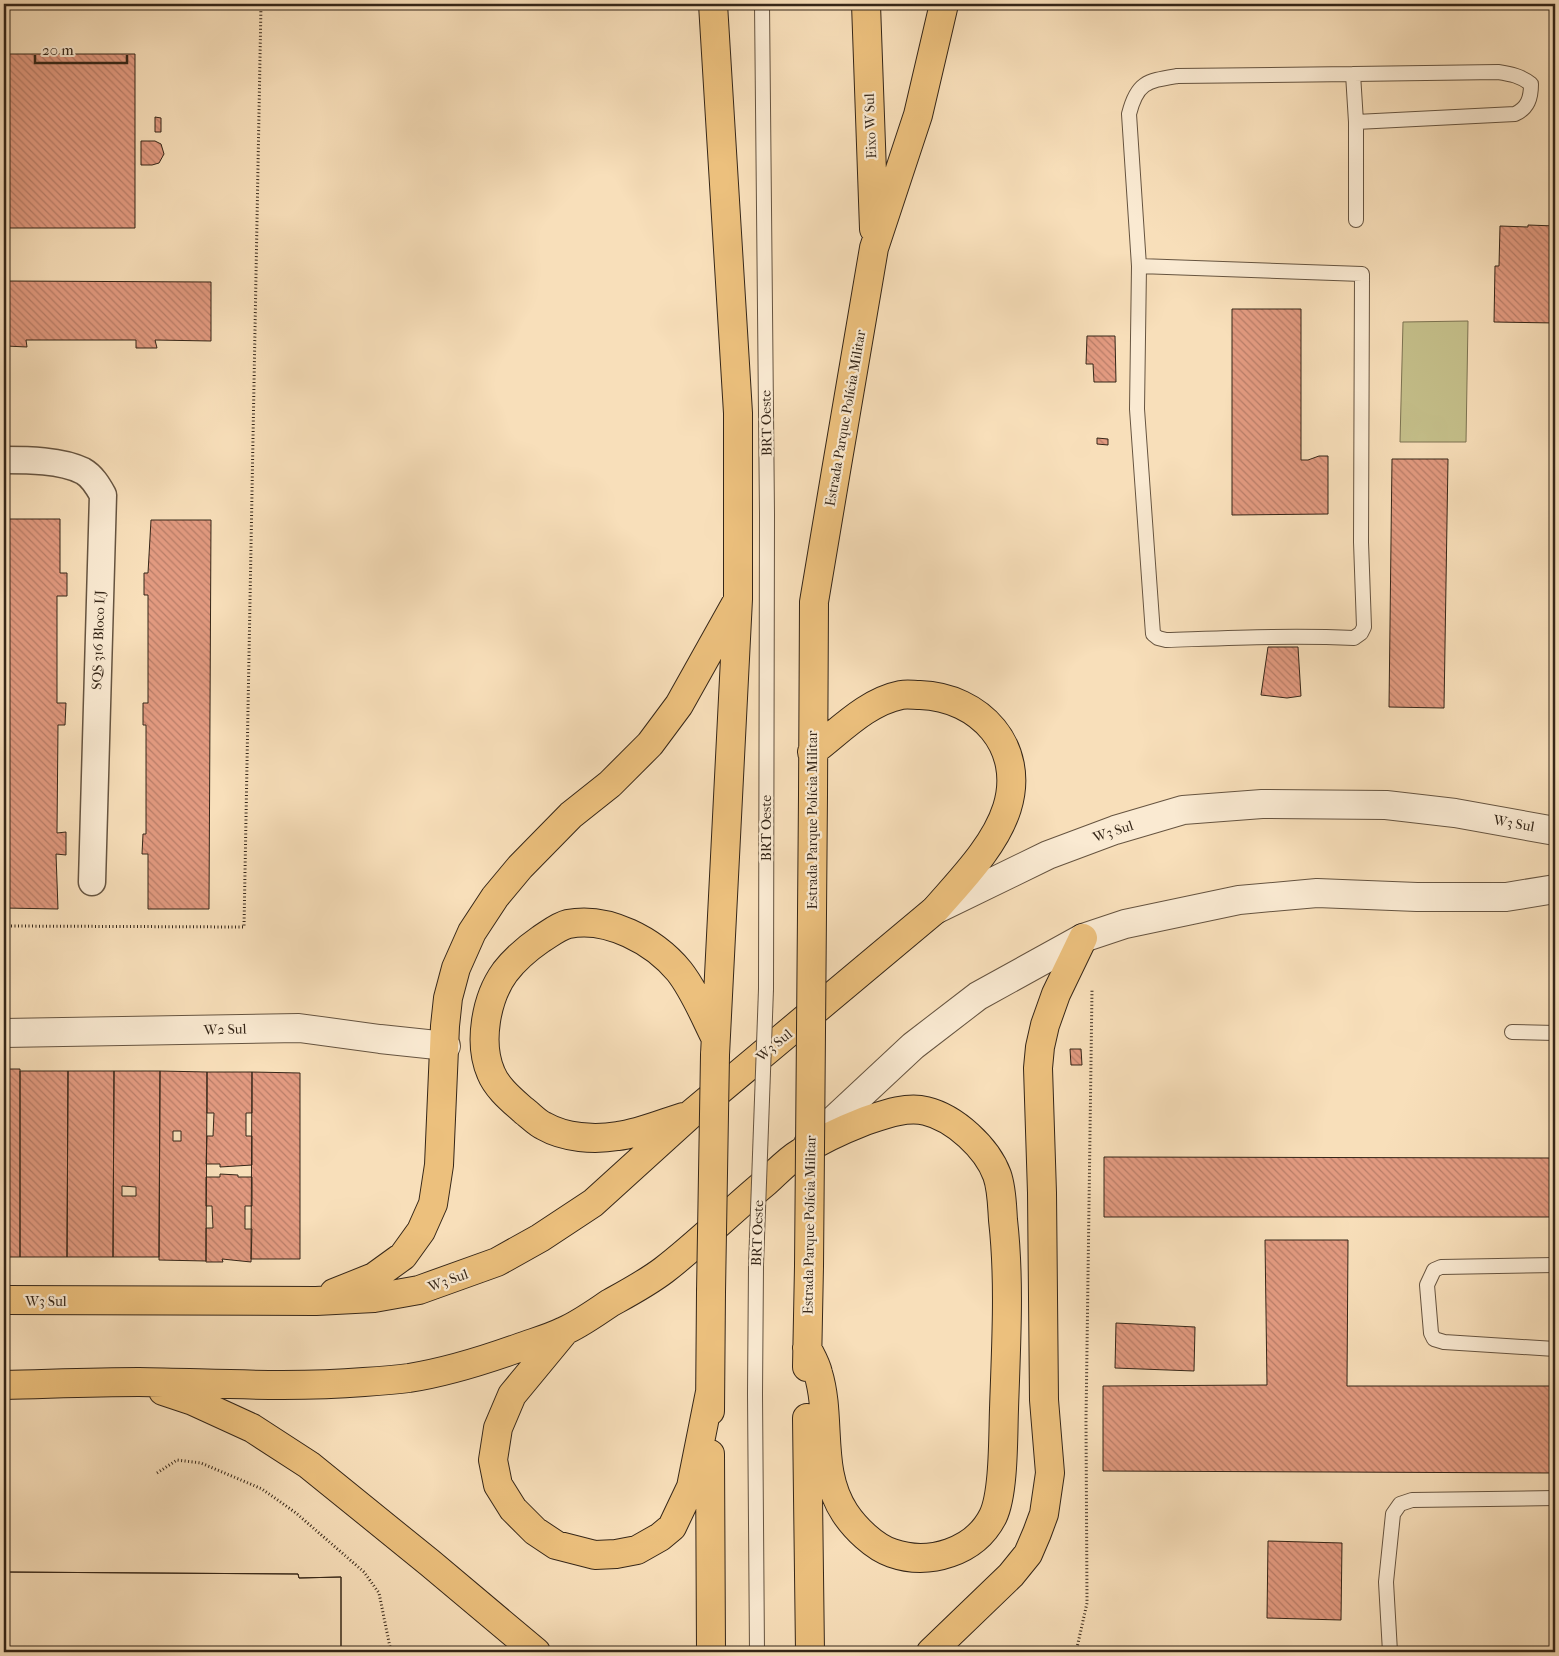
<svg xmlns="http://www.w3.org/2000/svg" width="1559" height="1656" font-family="'IM FELL French Canon',serif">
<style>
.garden{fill:#c5c08b;stroke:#7d7352}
.building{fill:url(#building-back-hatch);stroke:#352618;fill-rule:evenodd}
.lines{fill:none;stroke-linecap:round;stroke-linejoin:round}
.service-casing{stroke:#665440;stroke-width:16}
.minor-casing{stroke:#665440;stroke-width:29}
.tertiary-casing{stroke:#665440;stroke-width:30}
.primary-casing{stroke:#352618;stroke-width:30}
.path{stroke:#352618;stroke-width:3;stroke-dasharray:1 2.5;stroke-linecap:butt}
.service{stroke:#faead2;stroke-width:14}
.minor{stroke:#faead2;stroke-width:26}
.tertiary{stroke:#faead2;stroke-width:28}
.primary{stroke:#ecc07d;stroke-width:28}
.service-bridge-casing{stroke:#665440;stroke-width:16;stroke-linecap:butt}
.primary-bridge-casing{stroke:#352618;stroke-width:30;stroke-linecap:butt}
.service-bridge{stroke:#faead2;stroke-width:14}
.primary-bridge{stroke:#ecc07d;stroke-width:28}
.labels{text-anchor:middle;stroke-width:4.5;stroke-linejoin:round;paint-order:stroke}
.street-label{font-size:14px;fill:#352618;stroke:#faead2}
</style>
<defs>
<pattern id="building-back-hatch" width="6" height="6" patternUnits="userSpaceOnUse" patternTransform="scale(1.25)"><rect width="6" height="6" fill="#e29a80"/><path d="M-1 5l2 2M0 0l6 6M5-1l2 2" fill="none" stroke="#b87d68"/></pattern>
</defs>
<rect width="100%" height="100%" fill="#f8dfba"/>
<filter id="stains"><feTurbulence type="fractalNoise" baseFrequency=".004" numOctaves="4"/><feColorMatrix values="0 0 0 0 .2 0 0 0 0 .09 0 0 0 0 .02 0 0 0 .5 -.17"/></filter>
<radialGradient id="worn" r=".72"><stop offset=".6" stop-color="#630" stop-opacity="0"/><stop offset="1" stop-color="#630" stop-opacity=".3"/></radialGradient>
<!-- garden -->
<path class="garden" d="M1468 321 1466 442H1400L1403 322Z"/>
<!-- building -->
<path class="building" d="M4 4H213V6Z
M4 54H135V228H4Z
M155 117 161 118V132H155Z
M141 141H155L161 144 164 154 159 163 152 165H141Z
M1528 225 1555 226 1554 260 1552 267H1555V323L1494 322 1495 266H1499L1500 226 1528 227Z
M4 281 211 282V341L155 340 157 348H136V340H26L27 347 6 346 7 339H4Z
M1232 309H1301V460H1308L1319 456H1328V514L1232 515Z
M1087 336H1115L1116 382H1094L1093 364H1086Z
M1097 438 1108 439V445L1097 444Z
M1392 459H1448L1444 708 1389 707Z
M4 519H60V573H67V596H57V703H66L65 725H58L57 833 66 832V855L56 854 58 909 4 908Z
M151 520H211L209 909H148V854H142L143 834H146V725H143V703H148V595H144V573H148Z
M1268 647H1298L1301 696 1287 698 1261 695Z
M1070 1049H1081L1082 1065H1071Z
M4 1069H20V1257H4Z
M20 1071H68L67 1257H20Z
M68 1071H114L113 1257H67Z
M114 1071H160L159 1257H113ZM122 1186 136 1187V1196H122Z
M160 1071 207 1072 206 1261 159 1260ZM173 1131H181V1141H173Z
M207 1072H252V1113H246V1136H252V1165L220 1167V1164H206L207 1136H213L214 1113H207Z
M252 1072 300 1073V1259H251Z
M1104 1157 1555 1158V1217H1104Z
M220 1174 238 1175V1177H252V1206H245V1229H252L251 1262 222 1259 223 1262H206V1228H213L212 1206H206V1177H220Z
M1265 1240H1348L1347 1386H1555V1473L1103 1471V1386L1267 1385Z
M1116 1323 1195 1327 1194 1371 1115 1368Z
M1268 1541 1342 1543 1341 1620 1267 1618Z
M4 1572 298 1574 299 1578 341 1577V1652H4Z
M4 1572 298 1574 299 1578 341 1577V1652H4Z"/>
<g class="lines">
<defs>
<path id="service" d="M762 4 767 514 766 989
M1353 74 1498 72C1511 74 1521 76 1531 84 1531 98 1528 108 1515 114L1356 122
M1139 266 1362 274 1361 542 1364 627 1361 633 1354 638C1291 635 1228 638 1166 640L1158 638 1153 634 1137 409 1139 266 1129 114C1137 82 1147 81 1177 76L1353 74 1356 122V220
M1512 1032 1555 1033
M756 1265 755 1394 757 1652
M1555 1265 1441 1267 1434 1270 1427 1285 1431 1333 1434 1339 1444 1342 1555 1349
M1390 1652 1386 1582 1393 1514 1400 1504 1412 1500 1555 1498"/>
<path id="minor" d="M4 460C27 460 61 460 83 471 92 476 98 486 103 495L92 882"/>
<path id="tertiary" d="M935 910 1048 855 1115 830 1183 810 1262 804 1386 805 1455 813 1555 831
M4 1033 299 1028 380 1039 446 1046
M808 1144 913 1046 978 996 1083 938 1125 924 1239 900 1317 893 1417 897H1506L1555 889"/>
<path id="primary" d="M713 4 738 413V599L715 1055
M866 4 874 229
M813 795 814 602 836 471 874 248 918 115 944 4
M683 1117C664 1123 637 1134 618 1136 594 1140 565 1138 544 1126 537 1123 530 1115 523 1110 512 1100 497 1088 491 1073 478 1043 486 998 505 972 515 959 528 948 541 939 549 934 559 926 568 924 608 916 654 941 679 971 694 990 704 1015 715 1037
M334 1293 374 1277 403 1256 421 1231 433 1204 439 1165 445 1026 448 998 456 968 472 932 495 897 520 867 571 815 610 784 650 744 679 705 735 605
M4 1300 316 1301 374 1298 419 1290 497 1262 540 1238 593 1203 690 1115 935 910C961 880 995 846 1007 808 1026 747 980 697 920 695 914 695 907 694 901 695 866 702 839 732 812 752
M564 1332 512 1395 498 1428 493 1460 498 1485 513 1509 535 1531 556 1545 595 1555 616 1554 637 1550 660 1537 672 1527 691 1487 710 1392
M807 1367 809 1266
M4 1385C49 1384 94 1382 139 1382 214 1383 289 1388 364 1382 379 1381 394 1380 409 1378 447 1372 485 1360 521 1347 535 1342 550 1338 564 1331 580 1324 595 1313 610 1303 628 1293 647 1283 664 1270 698 1244 732 1210 766 1182 777 1172 788 1160 800 1153 820 1140 842 1130 865 1121 883 1115 906 1106 926 1111 955 1118 987 1148 997 1175 1002 1189 1002 1206 1003 1220 1010 1282 1006 1346 1004 1409 1003 1436 1004 1493 993 1516 975 1552 929 1566 892 1553 874 1547 855 1528 845 1513 817 1471 832 1419 818 1373 816 1364 811 1356 807 1348
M163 1391 193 1401 252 1428 309 1465 430 1563 536 1652
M710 1411 711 1292
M807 1418 810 1652
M710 1454 711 1652
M931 1652 1011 1575 1028 1554 1037 1533 1044 1514 1050 1473 1044 1400 1042 1193 1038 1068 1040 1047 1045 1025 1056 994 1083 938"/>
</defs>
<!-- service casing -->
<use href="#service" class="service-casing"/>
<!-- minor casing -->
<use href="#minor" class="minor-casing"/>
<!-- tertiary casing -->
<use href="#tertiary" class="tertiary-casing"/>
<!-- primary casing -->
<use href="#primary" class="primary-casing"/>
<!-- path -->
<path class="path" d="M4 926 244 927 261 4
M157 1473 177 1460 201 1463 262 1489 296 1513 364 1572 379 1593 391 1652
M1076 1652 1087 1603 1086 1420 1092 990"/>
<!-- service -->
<use href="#service" class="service"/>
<!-- minor -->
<use href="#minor" class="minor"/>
<!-- tertiary -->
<use href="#tertiary" class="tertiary"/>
<!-- primary -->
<use href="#primary" class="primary"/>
<defs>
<path id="service-bridge" d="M756 1265 766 989"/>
<path id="primary-bridge" d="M809 1266 813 795
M711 1292 715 1055"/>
</defs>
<!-- service-bridge casing -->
<use href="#service-bridge" class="service-bridge-casing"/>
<!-- primary-bridge casing -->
<use href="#primary-bridge" class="primary-bridge-casing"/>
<!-- service-bridge -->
<use href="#service-bridge" class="service-bridge"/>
<!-- primary-bridge -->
<use href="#primary-bridge" class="primary-bridge"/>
</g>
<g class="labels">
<!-- street labels -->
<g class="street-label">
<text transform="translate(870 126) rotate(-92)" y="5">Eixo W Sul</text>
<text transform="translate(845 418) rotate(-80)" y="5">Estrada Parque Polícia Militar</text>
<text transform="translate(766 423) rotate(-91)" y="5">BRT Oeste</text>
<text transform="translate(98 640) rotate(-88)" y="5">SQS 316 Bloco I/J</text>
<text transform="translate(812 820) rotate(-90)" y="5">Estrada Parque Polícia Militar</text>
<text transform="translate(1514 823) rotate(10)" y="5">W3 Sul</text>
<text transform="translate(766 828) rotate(-90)" y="5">BRT Oeste</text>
<text transform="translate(1113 831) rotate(-18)" y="5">W3 Sul</text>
<text transform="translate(225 1029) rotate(-2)" y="5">W2 Sul</text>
<text transform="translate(774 1045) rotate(-40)" y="5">W3 Sul</text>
<text transform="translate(809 1225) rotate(-89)" y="5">Estrada Parque Polícia Militar</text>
<text transform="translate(757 1233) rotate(-88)" y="5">BRT Oeste</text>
<text transform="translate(448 1280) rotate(-20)" y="5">W3 Sul</text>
<text x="46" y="1306">W3 Sul</text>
</g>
</g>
<!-- margin -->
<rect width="1559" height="1656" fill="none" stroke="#f8dfba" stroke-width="20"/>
<rect x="5" y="5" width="1549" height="1646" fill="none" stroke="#352618" stroke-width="2.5"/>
<rect x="10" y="10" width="1539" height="1636" fill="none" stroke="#352618"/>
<!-- scale -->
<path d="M35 55v8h92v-8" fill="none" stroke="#352618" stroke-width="2.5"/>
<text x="42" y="55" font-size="15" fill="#352618" stroke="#faead2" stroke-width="4" paint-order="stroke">20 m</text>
<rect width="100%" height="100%" filter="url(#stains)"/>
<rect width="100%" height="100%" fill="url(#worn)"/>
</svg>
